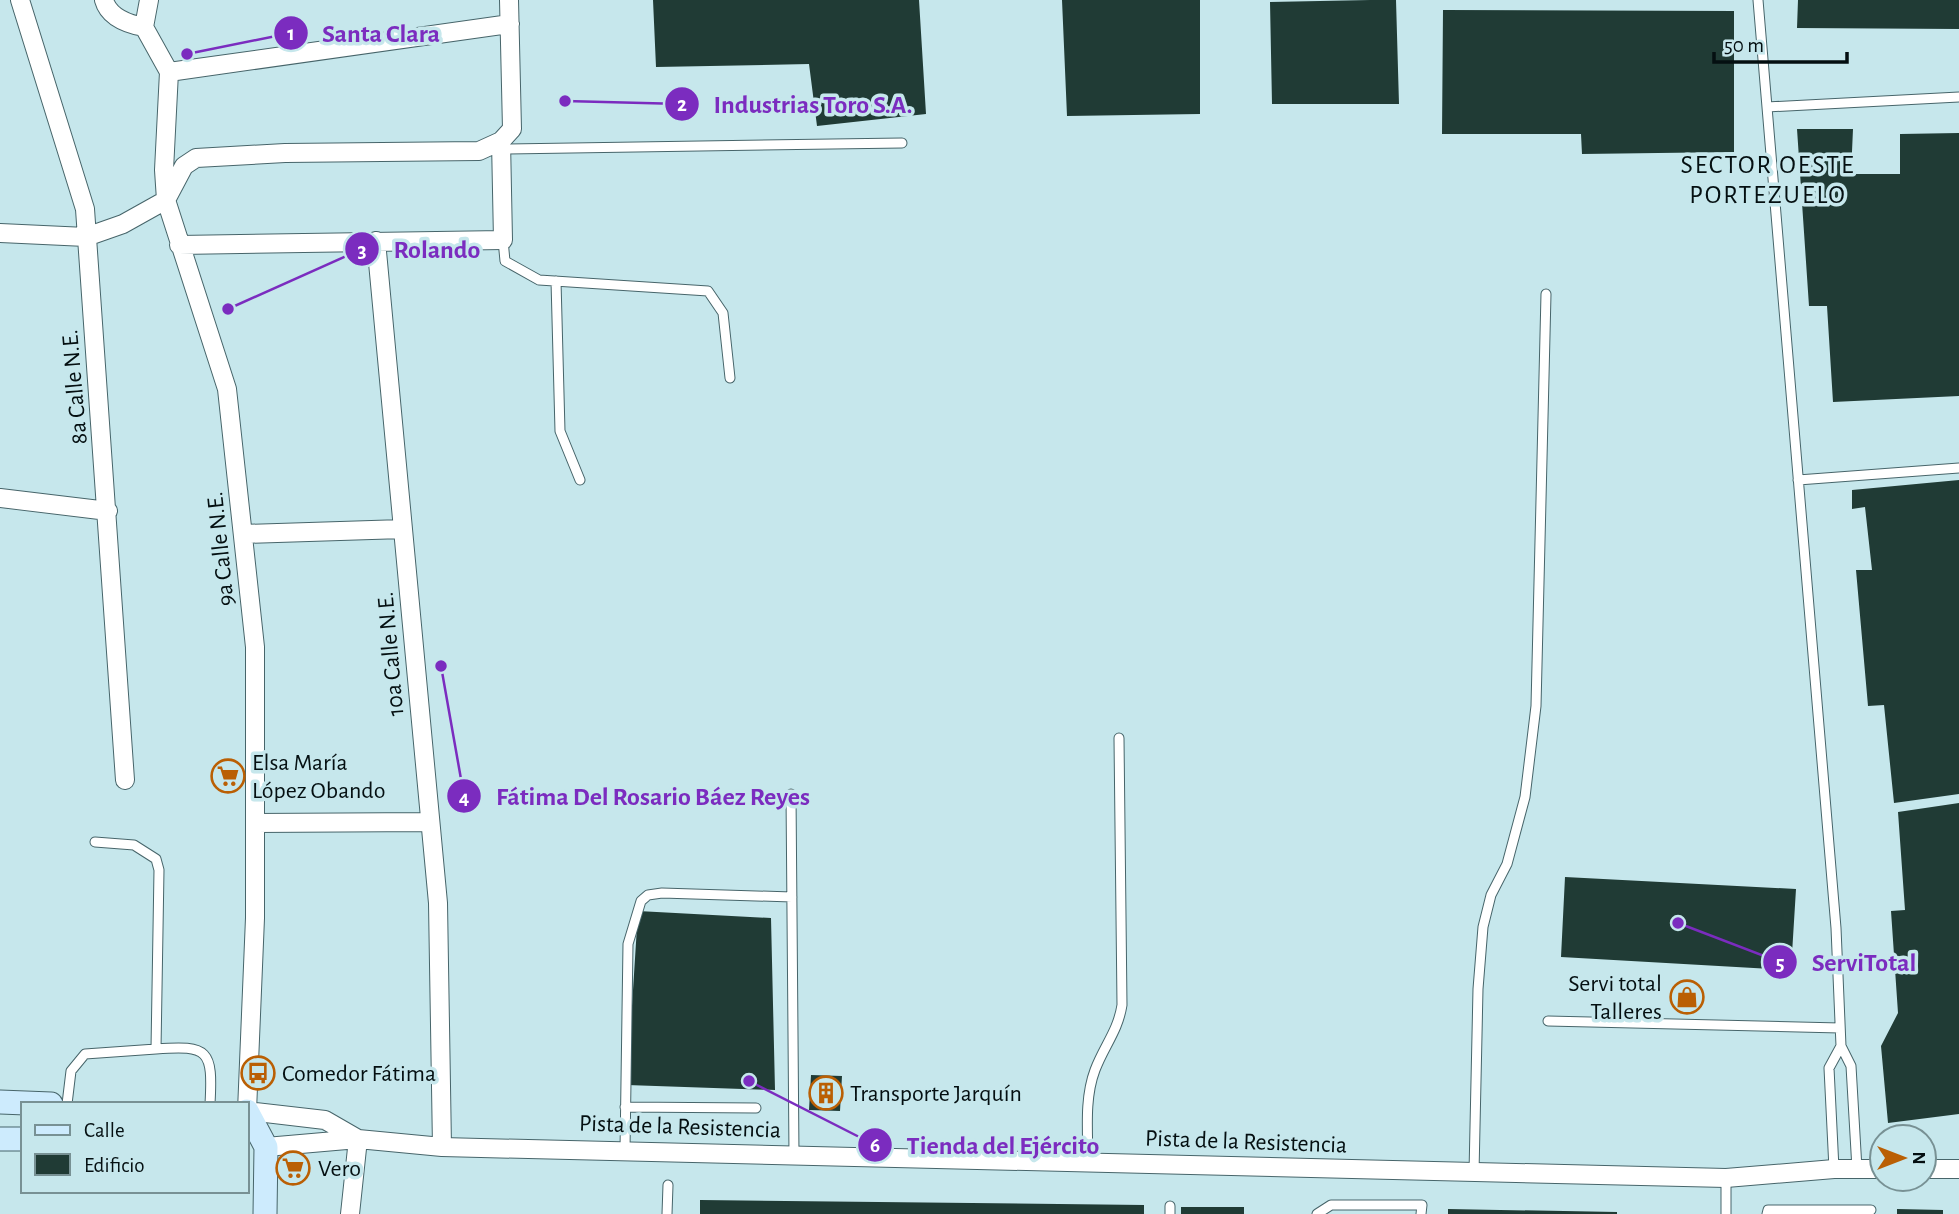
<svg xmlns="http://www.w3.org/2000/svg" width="1959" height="1214" font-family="'Alegreya Sans',sans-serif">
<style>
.building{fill:#203b35}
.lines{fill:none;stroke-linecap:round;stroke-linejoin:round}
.lane-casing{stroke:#47656a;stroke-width:11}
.street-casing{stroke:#47656a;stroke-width:20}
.secondary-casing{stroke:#47656a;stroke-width:25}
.lane{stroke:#fff;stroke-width:9}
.street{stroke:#fff;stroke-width:18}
.secondary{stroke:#cdebfd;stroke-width:23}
.labels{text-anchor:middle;stroke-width:7;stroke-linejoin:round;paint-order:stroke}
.street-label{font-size:24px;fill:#040f11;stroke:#c6e7ec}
.poi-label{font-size:24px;fill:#040f11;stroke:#c6e7ec;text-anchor:start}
.neighbourhood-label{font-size:26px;letter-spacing:2px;fill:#040f11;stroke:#c6e7ec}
.leader{fill:none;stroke:#7b2cbf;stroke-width:2.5}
.callout-dot{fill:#7b2cbf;stroke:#c6e7ec;stroke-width:2.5}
.mark-label{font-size:21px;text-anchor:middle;font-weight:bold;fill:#fff}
.callout-label{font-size:26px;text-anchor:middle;font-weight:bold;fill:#7b2cbf;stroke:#c6e7ec;stroke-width:7;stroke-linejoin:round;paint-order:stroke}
</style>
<rect width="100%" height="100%" fill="#c6e7ec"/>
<!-- building -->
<path class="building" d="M653 0H919L926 114 817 126 809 64 656 67Z
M1062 0H1200V114L1067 116Z
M1370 0H1396L1399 104H1272L1270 2Z
M1798 0H1959V29L1797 28Z
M1443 10 1734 11V152L1582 154 1581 134H1442Z
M1797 129H1853L1851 174H1900V134L1959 133V396L1833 402 1827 306H1809Z
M1959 480V794L1894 803 1884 705 1868 706 1856 570H1872L1865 507 1852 509V490Z
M1959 803V1114L1888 1123 1881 1046 1898 1013 1891 911 1905 910 1898 812Z
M1565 877 1796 889 1791 970 1561 957Z
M638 911 771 918 775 1090 627 1085Z
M811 1075 842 1076 840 1111 809 1110Z
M700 1200 1144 1205V1214H700Z
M1181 1207H1244V1214H1181Z
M1448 1209 1617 1212V1214H1448Z
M1897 1209 1943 1210V1214H1897Z"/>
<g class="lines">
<defs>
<path id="lane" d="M1758 0 1836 928 1841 1046 1851 1066 1857 1169
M1767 107 1959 97
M501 149 902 143
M503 240 505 261 539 280 708 291 723 313 730 378
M556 281 560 431 580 480
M1798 480 1959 468
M791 794 794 1155
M1548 1021 1840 1028
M156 1049C209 1045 213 1050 210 1104
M67 1104 71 1071 85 1054 156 1049 159 870 156 859 134 845 95 842
M625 1107 756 1108
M625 1150 628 944 641 901 648 895 662 893 792 897
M1088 1163C1088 1133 1084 1099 1095 1070 1104 1046 1118 1031 1122 1005L1119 738
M1834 1169 1829 1068 1841 1046
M1474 1173 1478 989 1483 927 1491 895 1507 864 1525 797 1536 706 1546 294
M667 1214 668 1185
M1170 1214V1206
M1317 1214 1331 1205H1422L1421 1214
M1726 1214V1178
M1767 1214 1768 1210H1871"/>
<path id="street" d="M20 0 85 209 125 780
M104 0C109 18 128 24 144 27
M149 0 144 27 169 72 164 170 166 200 227 389 255 647V918L247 1111 325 1120 358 1139
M169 72 510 24
M166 200 184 166 196 158 285 153 479 151 501 141 512 129 509 0
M0 233 86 237 123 224 166 200
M376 241 438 903 442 1147
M179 245 503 240 501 141
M0 498 108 511
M243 534 403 529
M255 823 430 822
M266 1147 358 1139 442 1147 1726 1178 1834 1169H1882
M1924 1169H1959
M350 1214 358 1139"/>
<path id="secondary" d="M0 1102 51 1104
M247 1111 266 1147 265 1214
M0 1139H23"/>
</defs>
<!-- lane casing -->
<use href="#lane" class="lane-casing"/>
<!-- street casing -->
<use href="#street" class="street-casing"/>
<!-- secondary casing -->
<use href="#secondary" class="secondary-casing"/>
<!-- lane -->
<use href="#lane" class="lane"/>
<!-- street -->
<use href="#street" class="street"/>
<!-- secondary -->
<use href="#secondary" class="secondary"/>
</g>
<!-- icons -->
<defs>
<symbol id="supermarket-ring" viewBox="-11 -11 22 22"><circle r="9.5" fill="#c6e7ec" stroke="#ba5f04" stroke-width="1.5"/><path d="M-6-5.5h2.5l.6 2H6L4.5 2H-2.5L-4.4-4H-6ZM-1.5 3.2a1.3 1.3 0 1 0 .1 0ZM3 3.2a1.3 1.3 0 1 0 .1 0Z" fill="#ba5f04"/></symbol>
<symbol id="shop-ring" viewBox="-11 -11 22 22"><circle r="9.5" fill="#c6e7ec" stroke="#ba5f04" stroke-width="1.5"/><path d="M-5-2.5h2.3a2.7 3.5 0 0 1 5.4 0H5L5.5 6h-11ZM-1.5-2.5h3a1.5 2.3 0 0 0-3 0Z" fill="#ba5f04"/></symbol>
<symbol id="bus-ring" viewBox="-11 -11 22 22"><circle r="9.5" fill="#c6e7ec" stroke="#ba5f04" stroke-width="1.5"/><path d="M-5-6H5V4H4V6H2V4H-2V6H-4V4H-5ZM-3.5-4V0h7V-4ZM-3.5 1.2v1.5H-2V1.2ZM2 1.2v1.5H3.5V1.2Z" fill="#ba5f04"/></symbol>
<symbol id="building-ring" viewBox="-11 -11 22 22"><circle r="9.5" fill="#c6e7ec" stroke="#ba5f04" stroke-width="1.5"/><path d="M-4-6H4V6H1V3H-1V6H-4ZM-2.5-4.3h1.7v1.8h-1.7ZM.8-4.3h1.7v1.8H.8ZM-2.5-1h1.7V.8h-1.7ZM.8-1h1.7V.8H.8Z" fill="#ba5f04"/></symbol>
</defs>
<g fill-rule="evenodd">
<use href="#supermarket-ring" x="209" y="757" width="38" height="38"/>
<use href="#shop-ring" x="1668" y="978" width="38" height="38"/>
<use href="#bus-ring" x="239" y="1054" width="38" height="38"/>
<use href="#building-ring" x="807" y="1074" width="38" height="38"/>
<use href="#supermarket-ring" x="274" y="1149" width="38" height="38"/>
</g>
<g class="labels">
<!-- street labels -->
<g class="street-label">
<text transform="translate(74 387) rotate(-95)" y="8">8a Calle N.E.</text>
<text transform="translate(220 549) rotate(-96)" y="8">9a Calle N.E.</text>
<text transform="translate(390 654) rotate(-95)" y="8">10a Calle N.E.</text>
<text transform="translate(680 1126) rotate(2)" y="8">Pista de la Resistencia</text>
<text transform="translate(1246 1141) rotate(2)" y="8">Pista de la Resistencia</text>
</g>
<!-- poi labels -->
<g class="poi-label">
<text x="252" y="770">Elsa María<tspan x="252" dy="28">López Obando</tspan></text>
<text x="1662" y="991" text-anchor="end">Servi total<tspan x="1662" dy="28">Talleres</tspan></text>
<text x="282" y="1081">Comedor Fátima</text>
<text x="850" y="1101">Transporte Jarquín</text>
<text x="318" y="1176">Vero</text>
</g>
<!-- neighbourhood labels -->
<g class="neighbourhood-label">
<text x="1768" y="173">SECTOR OESTE<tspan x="1768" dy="30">PORTEZUELO</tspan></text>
</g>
</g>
<!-- callouts -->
<path class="leader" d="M187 54L291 33M565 101L682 104M228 309L362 249M441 666L464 796M1678 923L1780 962M749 1081L875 1145"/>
<g class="callout-dot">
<circle cx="187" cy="54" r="7"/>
<circle cx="565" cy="101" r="7"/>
<circle cx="228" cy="309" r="7"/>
<circle cx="441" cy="666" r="7"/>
<circle cx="1678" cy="923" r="7"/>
<circle cx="749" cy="1081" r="7"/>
<circle cx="291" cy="33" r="18"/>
<circle cx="682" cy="104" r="18"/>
<circle cx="362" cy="249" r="18"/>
<circle cx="464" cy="796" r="18"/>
<circle cx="1780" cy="962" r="18"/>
<circle cx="875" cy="1145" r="18"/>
</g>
<g class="mark-label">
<text x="291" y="40">1</text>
<text x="682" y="111">2</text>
<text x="362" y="257">3</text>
<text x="464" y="804">4</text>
<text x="1780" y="970">5</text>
<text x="875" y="1152">6</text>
</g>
<g class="callout-label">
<text x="381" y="42">Santa Clara</text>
<text x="813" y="113">Industrias Toro S.A.</text>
<text x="437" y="258">Rolando</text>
<text x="653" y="805">Fátima Del Rosario Báez Reyes</text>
<text x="1864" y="971">ServiTotal</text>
<text x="1003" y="1154">Tienda del Ejército</text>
</g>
<!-- legend -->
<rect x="21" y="1102" width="228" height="91" fill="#c6e7ec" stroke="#789194" stroke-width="2"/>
<rect x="35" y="1125" width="35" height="10" fill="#cdebfd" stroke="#789194" stroke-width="2"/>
<text x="84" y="1137" font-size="21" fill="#040f11">Calle</text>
<rect x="35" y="1154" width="35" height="21" fill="#203b35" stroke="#789194" stroke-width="2"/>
<text x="84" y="1172" font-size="21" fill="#040f11">Edificio</text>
<!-- north arrow -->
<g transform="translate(1903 1158) rotate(90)"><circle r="33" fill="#c6e7ec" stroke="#789194" stroke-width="2"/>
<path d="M0-5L12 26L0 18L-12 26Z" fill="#ba5f04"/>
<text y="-10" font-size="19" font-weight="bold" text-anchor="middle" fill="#040f11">N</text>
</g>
<!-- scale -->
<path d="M1714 52v10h133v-10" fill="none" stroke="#040f11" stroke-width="3.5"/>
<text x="1724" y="52" font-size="21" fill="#040f11" stroke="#c6e7ec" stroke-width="5" paint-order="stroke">50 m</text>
</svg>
